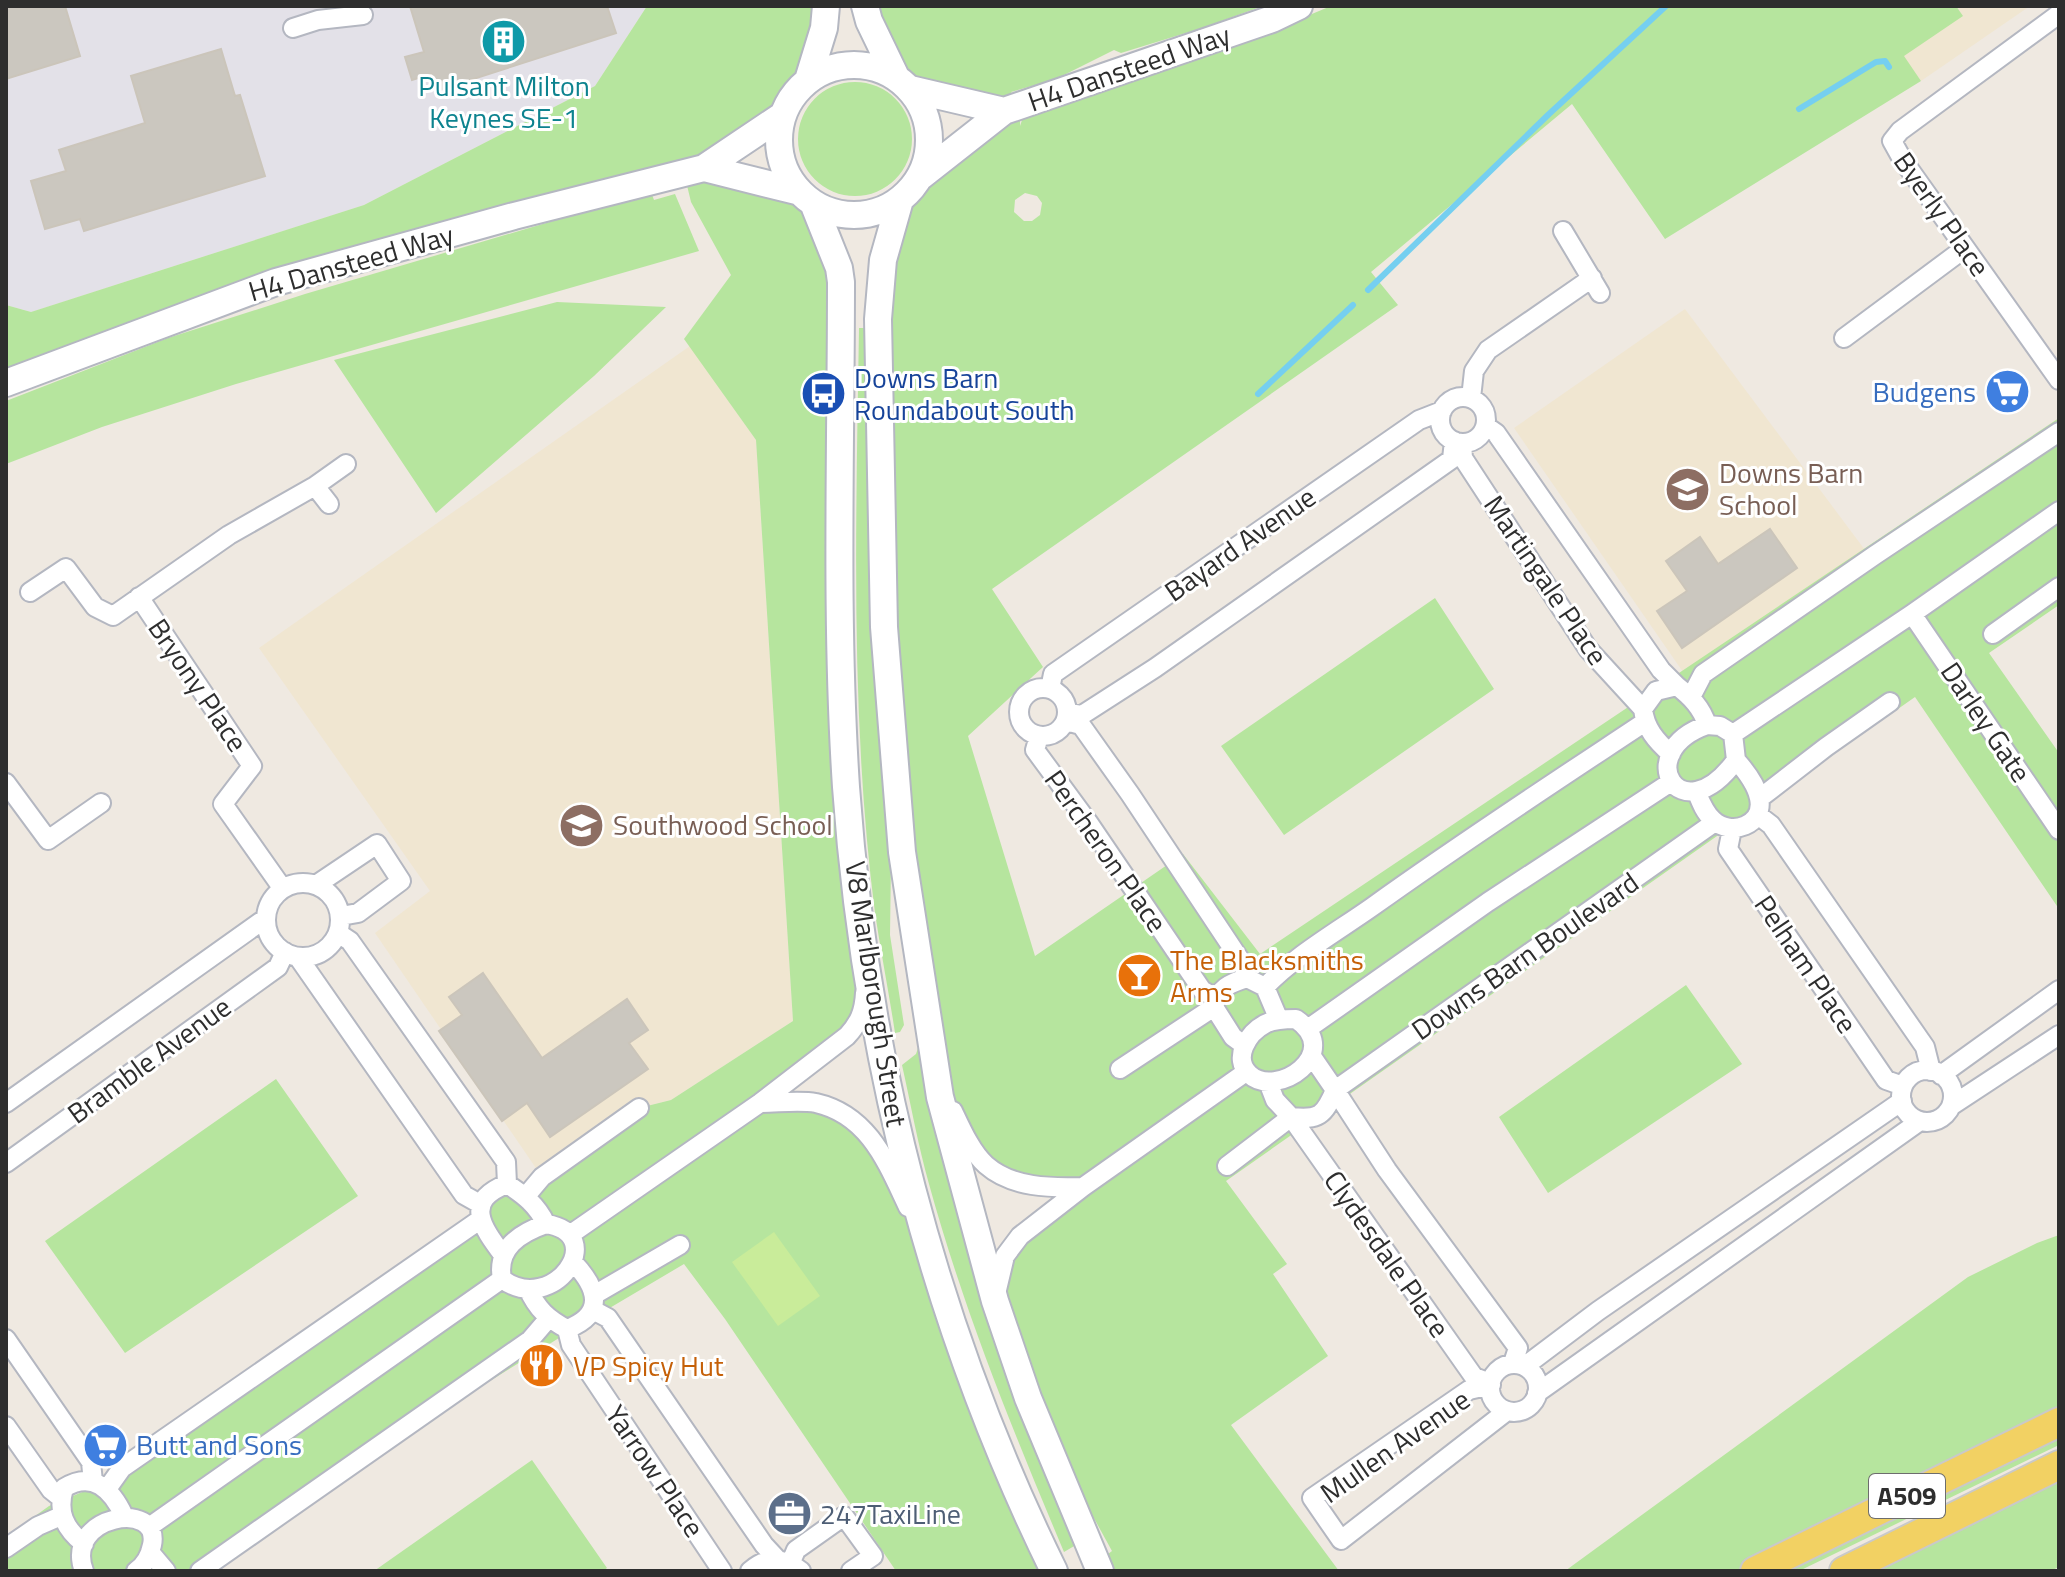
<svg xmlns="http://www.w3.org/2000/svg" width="2065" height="1577" font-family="'Titillium Web',sans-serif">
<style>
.industrial{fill:#e3e1e8}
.education{fill:#f0e6d1}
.green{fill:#b6e59e;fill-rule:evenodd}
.pitch{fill:#c9ec9a}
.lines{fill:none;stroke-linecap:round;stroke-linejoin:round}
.stream{stroke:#75cff0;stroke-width:6}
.building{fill:#cbc7bf;stroke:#cbc5ba;stroke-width:2}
.street-casing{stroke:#b4b7c1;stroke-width:22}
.secondary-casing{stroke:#b4b7c1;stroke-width:30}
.primary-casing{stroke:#c9c9c9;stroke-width:32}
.street{stroke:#fff;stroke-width:18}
.secondary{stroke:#fff;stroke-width:26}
.primary{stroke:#f2d163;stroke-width:28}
.labels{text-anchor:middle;stroke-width:6;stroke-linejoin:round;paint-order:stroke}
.shield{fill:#fff;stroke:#6d6d6d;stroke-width:2}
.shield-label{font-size:26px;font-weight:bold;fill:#2e2e2e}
.street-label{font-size:28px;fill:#2e2e2e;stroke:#fff}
.culture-label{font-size:28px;fill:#0d838f;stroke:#fff}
.transit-label{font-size:28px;fill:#164399;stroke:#fff;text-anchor:start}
.shop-label{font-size:28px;fill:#366cbe;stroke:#fff;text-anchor:end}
.education-label{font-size:28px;fill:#785e54;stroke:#fff;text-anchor:start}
.food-label{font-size:28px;fill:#c56008;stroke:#fff;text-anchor:start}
.service-label{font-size:28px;fill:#4e5e75;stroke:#fff;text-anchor:start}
</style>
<rect width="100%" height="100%" fill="#efe9e1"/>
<!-- industrial -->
<path class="industrial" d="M6 6H647L595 86 364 205 31 312 6 305Z"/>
<!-- education -->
<path class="education" d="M1956 6H2030L1921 81 1903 56 1962 16Z
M1685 309 1865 550 1683 672 1514 428Z
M690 346 756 440 793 1021 671 1100 639 1108 542 1177 375 933 430 891 259 648Z"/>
<!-- green -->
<path class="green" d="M647 6H826L805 83 789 102 783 115 705 168 800 192 839 268 858 909V1024L761 1102 843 1113 884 1158 1055 1571H896L725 1319 684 1264 559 1338 198 1563 192 1571H6V1537L49 1506 137 1469 471 1221 506 1162 526 1196 639 1108 671 1100 793 1021 756 440 684 339 731 275 691 202 684 173 514 216 6 384V305L31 312 364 205 595 86Z
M865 6H1263L1202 28 1121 53 1114 50 1056 79 1011 92 1020 105V126L1023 117 1250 40 1331 6H1956L1963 16 1904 56 1921 81 1665 239 1572 104 1371 272 1398 305 992 589 1043 667 968 736 1035 956 1183 854 1260 954 2059 418V605L1989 653 2059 753V909L1915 697 1226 1181 1287 1264 1273 1274 1328 1356 1231 1425 1339 1571H1103L1099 1561 1112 1551 1028 1398 995 1301 1005 1256 1082 1187 1047 1188 985 1165 937 1079 902 852 881 453 900 200 920 177 1003 111 910 89ZM1025 193 1037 196 1042 203 1040 215 1032 221H1024L1014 212 1015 200Z
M798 139a57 57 0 1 1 114 0a57 57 0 1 1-114 0Z
M651 192 654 200 675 194 699 251 236 384 102 427 6 464V401L168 338 305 294Z
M557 302 666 307 594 376 436 513 334 360Z
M859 328H873L891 859 890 935 904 1025 900 1032 895 1033C889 993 881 953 875 913 850 720 856 522 859 328Z
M1435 598 1494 689 1284 835 1221 746Z
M1686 985 1742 1064 1548 1193 1499 1117Z
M923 1046 1081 1542 1064 1552C1013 1431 964 1311 929 1184 918 1145 911 1105 902 1065L916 1054 918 1048Z
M276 1079 358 1196 125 1353 45 1241Z
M2059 1235V1419L1755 1571H1565L1968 1277 2037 1243Z
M2059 1433V1445L1799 1571H1774Z
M532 1460 607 1568 603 1571H374Z
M2059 1474V1567L2050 1571H1864Z"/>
<!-- pitch -->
<path class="pitch" d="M774 1232 820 1296 778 1326 732 1262Z"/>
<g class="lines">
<!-- stream -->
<path class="stream" d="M1799 109 1876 62 1885 61 1889 67
M1368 290 1549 114 1666 6
M1258 394 1353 305"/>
</g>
<!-- building -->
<path class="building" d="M6 6H65L80 56 6 79Z
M410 6H607L616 33 436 91 431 74 412 80 405 57 424 52Z
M221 49 235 96 240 95 265 176 84 231 80 219 45 229 31 181 66 171 59 150 145 123 131 76Z
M1770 529 1797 568 1682 648 1657 611 1687 591 1666 561 1700 537 1718 564Z
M483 973 542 1058 627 999 648 1030 629 1043 648 1069 550 1137 527 1103 502 1121 439 1031 462 1015 449 997Z"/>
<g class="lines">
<defs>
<path id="street" d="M2059 14 1900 131 1892 141 1902 159 2059 380
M293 28 318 20 363 15
M1563 231 1600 293
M1844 338 1965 248
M1440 420a23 23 0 1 1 46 0a23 23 0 1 1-46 0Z
M1471 398 1474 371 1488 350 1592 278
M1486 426 1496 433 1661 670 1677 686
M1462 443 1463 458 1588 649 1643 709
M315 486 329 504
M30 592 66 568 95 607 113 616 229 535 315 486 346 464
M139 597 252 766 223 804 283 889
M1912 614 2059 830
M1993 634 2059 587
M1019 712a24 24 0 1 1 48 0a24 24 0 1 1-48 0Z
M1050 689 1053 674 1419 420 1442 411
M1691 697 1703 674 1875 555 2059 432
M1068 713 1082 715 1155 668 1452 459 1454 441
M1066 721 1081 725 1130 794 1243 964 1247 978
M1707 725 1720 726 1733 734 1736 760C1680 837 1630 752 1707 725Z
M1733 734 1912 614 2059 511
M1039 736 1035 750 1088 822 1202 990 1216 998
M1671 754C1656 741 1645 728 1643 709L1656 691 1677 686C1691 697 1702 708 1707 725
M6 783 48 840 101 803
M1697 793C1701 803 1705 813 1713 820 1731 837 1765 825 1759 798 1756 784 1745 770 1736 760
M1760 798 1826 747 1890 702
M1758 815 1771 825 1925 1047 1931 1071
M1732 829 1728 849 1886 1080 1903 1086
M266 920a37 37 0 1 1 74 0a37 37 0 1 1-74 0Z
M316 885 377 844 401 881 358 913 341 916
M338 933 350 941 506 1162 507 1184
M298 957 464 1195 480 1204
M1265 987C1296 955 1335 933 1372 907 1461 843 1553 783 1645 722
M1296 1019C1345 1053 1276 1100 1249 1074 1232 1058 1248 1033 1265 1024 1274 1019 1286 1019 1296 1019Z
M1309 1028 1488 902 1671 782
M1244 1045 1233 1037 1214 1007C1218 988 1230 983 1247 978L1265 987 1279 1020
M1120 1069 1214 1007
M1901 1096a26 26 0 1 1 52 0a26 26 0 1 1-52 0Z
M1941 1075 2059 990
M1268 1082 1275 1100 1291 1117C1319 1120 1324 1116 1335 1090L1311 1055
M6 1103 266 918
M760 1103C778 1103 799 1100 816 1103 869 1115 887 1163 908 1207
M1951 1106 2059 1035
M953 1111C961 1128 972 1153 986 1165 1012 1188 1051 1188 1083 1187
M6 1163 278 967 285 952
M1227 1166 1291 1117 1474 1377 1490 1383
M526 1196 542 1177 639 1108
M546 1224C611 1234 553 1317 502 1279 496 1248 520 1233 546 1224Z
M571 1234 760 1103 847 1036C859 1023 864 1012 865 993
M503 1255C482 1227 463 1201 507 1184 524 1195 537 1205 546 1224
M528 1289C537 1309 548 1319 567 1329 606 1314 598 1288 573 1262
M996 1294 1005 1256 1020 1236 1083 1187 1246 1072
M594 1295 680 1245
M593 1310 608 1318 764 1545 777 1559
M567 1329 571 1345 722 1571
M6 1339 91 1462 93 1482
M1513 1363 1518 1348 1387 1170 1335 1090 1715 822
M1490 1388a24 24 0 1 1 48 0a24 24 0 1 1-48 0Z
M1525 1366 1598 1311 1902 1101
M1491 1385 1469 1390 1312 1498 1341 1540 1507 1411
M1537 1393 1920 1121
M6 1426 51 1490 61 1498
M107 1489 122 1468 481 1219
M149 1527 502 1279
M84 1544C64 1528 57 1512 64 1488 93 1470 112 1490 124 1516
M6 1548 38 1526 61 1516
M150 1552 166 1571
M791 1562 796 1550 844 1516 873 1556 851 1571
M84 1571C63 1515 162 1499 152 1545 150 1555 145 1565 136 1571
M200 1571 530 1340 548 1319
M750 1571C767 1556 784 1557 801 1571"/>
<path id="secondary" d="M865 6 869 21 896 77
M779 140a75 75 0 1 1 150 0a75 75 0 1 1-150 0Z
M808 80 824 28 826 6
M910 89 1004 111
M704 168 800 192
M920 177 1004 111 1272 19 1299 6
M900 200 883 260 878 319 884 627 902 852 940 1097 995 1301 1028 1398 1100 1571
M813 203 839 268 841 282C841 450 835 619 846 787 865 1057 934 1327 1054 1571
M6 383 276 282 514 216 704 168 783 115"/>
<path id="primary" d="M1755 1571 2059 1422
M1844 1571 2059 1465"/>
</defs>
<!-- street casing -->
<use href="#street" class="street-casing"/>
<!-- secondary casing -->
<use href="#secondary" class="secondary-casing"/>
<!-- primary casing -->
<use href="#primary" class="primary-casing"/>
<!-- street -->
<use href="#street" class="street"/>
<!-- secondary -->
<use href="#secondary" class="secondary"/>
<!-- primary -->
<use href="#primary" class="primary"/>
</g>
<!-- icons -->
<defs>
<symbol id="building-disc" viewBox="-11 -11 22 22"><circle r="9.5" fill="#0f9aa8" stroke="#fff"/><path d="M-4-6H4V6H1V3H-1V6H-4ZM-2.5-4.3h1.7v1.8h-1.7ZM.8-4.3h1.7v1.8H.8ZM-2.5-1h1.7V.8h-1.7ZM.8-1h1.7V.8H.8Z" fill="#fff"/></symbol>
<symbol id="supermarket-disc" viewBox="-11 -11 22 22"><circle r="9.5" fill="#3f7fe0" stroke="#fff"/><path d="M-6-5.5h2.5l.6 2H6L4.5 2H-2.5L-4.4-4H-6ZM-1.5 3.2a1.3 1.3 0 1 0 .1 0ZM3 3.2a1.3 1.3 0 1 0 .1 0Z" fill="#fff"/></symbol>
<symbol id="bus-disc" viewBox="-11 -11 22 22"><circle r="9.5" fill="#1a4fb4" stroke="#fff"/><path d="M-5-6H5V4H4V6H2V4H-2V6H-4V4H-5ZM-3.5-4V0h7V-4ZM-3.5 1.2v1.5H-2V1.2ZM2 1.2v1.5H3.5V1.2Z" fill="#fff"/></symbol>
<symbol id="school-disc" viewBox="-11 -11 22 22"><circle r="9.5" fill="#8d6e63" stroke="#fff"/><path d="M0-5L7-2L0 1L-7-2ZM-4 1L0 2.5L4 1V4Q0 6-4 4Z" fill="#fff"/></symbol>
<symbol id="bar-disc" viewBox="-11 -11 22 22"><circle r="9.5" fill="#e8710a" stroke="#fff"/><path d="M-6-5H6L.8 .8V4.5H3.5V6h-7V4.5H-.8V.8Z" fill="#fff"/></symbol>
<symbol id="restaurant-disc" viewBox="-11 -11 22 22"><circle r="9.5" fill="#e8710a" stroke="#fff"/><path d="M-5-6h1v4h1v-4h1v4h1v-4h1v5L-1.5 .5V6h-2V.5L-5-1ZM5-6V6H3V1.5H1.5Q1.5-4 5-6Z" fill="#fff"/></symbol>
<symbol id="office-disc" viewBox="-11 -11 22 22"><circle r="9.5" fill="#5c6f8a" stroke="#fff"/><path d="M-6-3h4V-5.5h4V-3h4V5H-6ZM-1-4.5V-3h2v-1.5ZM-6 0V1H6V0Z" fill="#fff"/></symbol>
</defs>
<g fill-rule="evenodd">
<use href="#building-disc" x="478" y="16" width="51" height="51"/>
<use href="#supermarket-disc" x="1982" y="366" width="51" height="51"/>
<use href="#bus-disc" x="798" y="368" width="51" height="51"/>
<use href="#school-disc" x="1662" y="464" width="51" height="51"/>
<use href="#school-disc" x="556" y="800" width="51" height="51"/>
<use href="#bar-disc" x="1114" y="950" width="51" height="51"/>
<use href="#restaurant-disc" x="516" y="1340" width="51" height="51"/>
<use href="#supermarket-disc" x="80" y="1420" width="51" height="51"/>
<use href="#office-disc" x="764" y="1488" width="51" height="51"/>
</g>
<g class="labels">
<!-- shield labels -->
<rect class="shield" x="1869" y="1474" width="76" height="44" rx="6"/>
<g class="shield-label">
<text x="1907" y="1505">A509</text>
</g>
<!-- street labels -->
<g class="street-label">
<text transform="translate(1129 68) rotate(-19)" y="10">H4 Dansteed Way</text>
<text transform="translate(1942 214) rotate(55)" y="10">Byerly Place</text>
<text transform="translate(351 263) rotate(-16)" y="10">H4 Dansteed Way</text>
<text transform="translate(1240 544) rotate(-35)" y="10">Bayard Avenue</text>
<text transform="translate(1546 580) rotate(56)" y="10">Martingale Place</text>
<text transform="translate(198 685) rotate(56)" y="10">Bryony Place</text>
<text transform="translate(1986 722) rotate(56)" y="10">Darley Gate</text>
<text transform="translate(1106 851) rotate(55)" y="10">Percheron Place</text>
<text transform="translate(1525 956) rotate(-35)" y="10">Downs Barn Boulevard</text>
<text transform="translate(1806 964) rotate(56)" y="10">Pelham Place</text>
<text transform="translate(876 994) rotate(81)" y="10">V8 Marlborough Street</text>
<text transform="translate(149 1060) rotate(-36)" y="10">Bramble Avenue</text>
<text transform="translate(1387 1254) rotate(55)" y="10">Clydesdale Place</text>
<text transform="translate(1395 1446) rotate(-35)" y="10">Mullen Avenue</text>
<text transform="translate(655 1471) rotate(56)" y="10">Yarrow Place</text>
</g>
<!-- culture labels -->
<g class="culture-label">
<text x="504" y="96">Pulsant Milton<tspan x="504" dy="32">Keynes SE-1</tspan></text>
</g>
<!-- transit labels -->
<g class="transit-label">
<text x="854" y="388">Downs Barn<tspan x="854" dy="32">Roundabout South</tspan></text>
</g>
<!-- shop labels -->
<g class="shop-label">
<text x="1976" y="402">Budgens</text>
<text x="136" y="1455" text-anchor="start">Butt and Sons</text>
</g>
<!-- education labels -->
<g class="education-label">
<text x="1719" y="483">Downs Barn<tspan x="1719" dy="32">School</tspan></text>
<text x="613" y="835">Southwood School</text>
</g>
<!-- food labels -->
<g class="food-label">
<text x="1170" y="970">The Blacksmiths<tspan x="1170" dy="32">Arms</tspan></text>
<text x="573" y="1376">VP Spicy Hut</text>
</g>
<!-- service labels -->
<g class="service-label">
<text x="820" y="1524">247TaxiLine</text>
</g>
</g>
<!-- border -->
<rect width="2065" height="1577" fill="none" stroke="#2e2e2e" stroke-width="16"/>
</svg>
